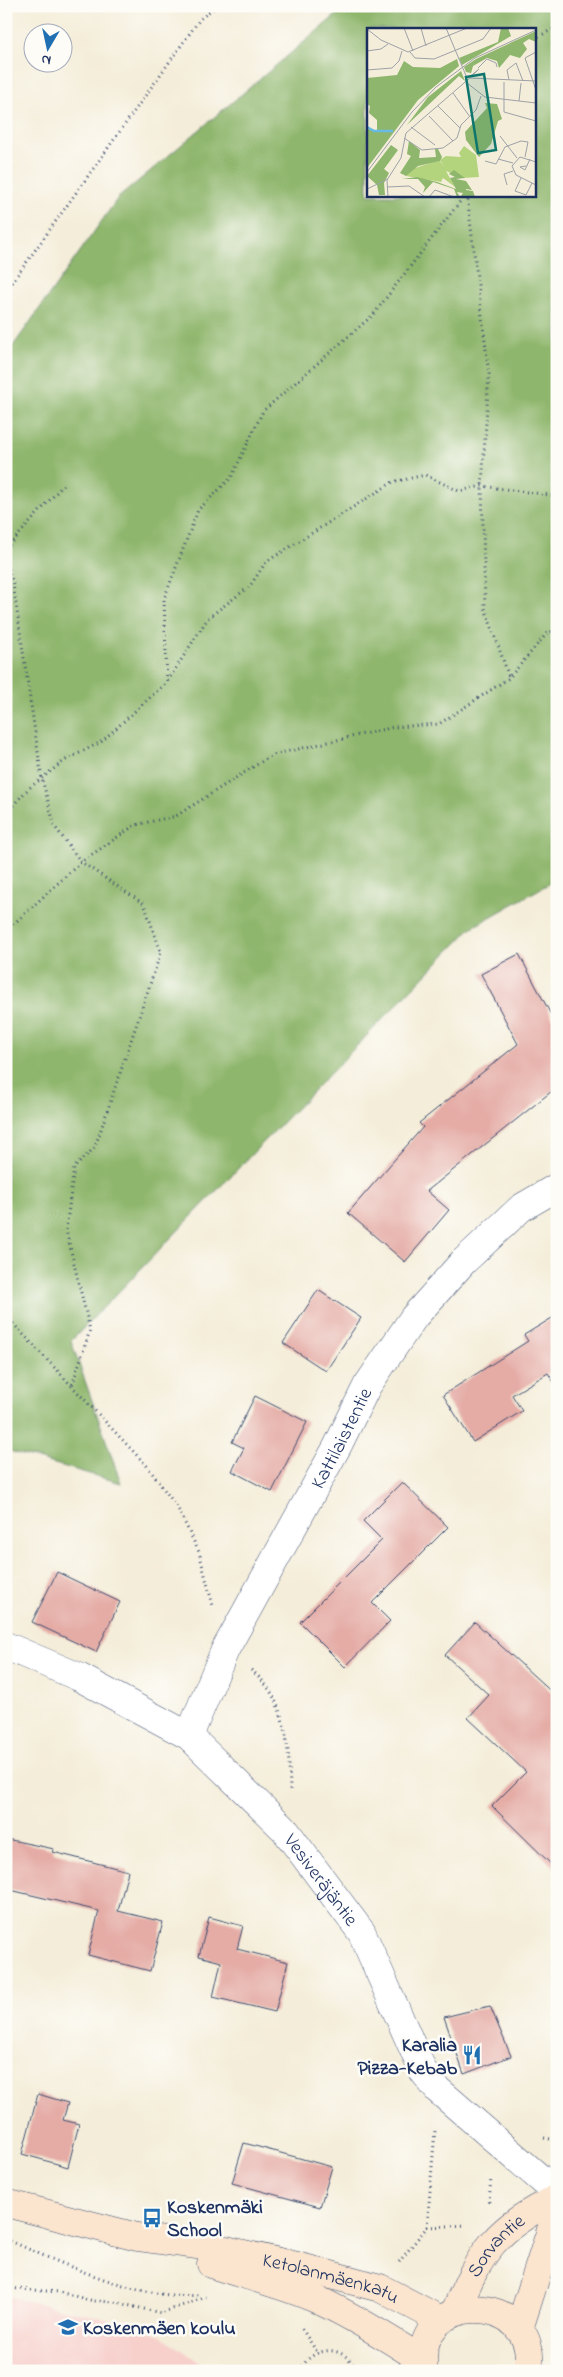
<svg xmlns="http://www.w3.org/2000/svg" width="563" height="2377" font-family="'Indie Flower',sans-serif">
<style>
.built{fill:#f7d0cc}
.forest{fill:#8eb66c;stroke:#547265;fill-rule:evenodd}
.building{fill:#e5aca6}
.lines{fill:none;stroke-linecap:round;stroke-linejoin:round}
.street-casing{stroke:#3c4c70;stroke-width:29}
.secondary-casing{stroke:#3c4c70;stroke-width:29}
.path{stroke:#3c4c70;stroke-width:3;stroke-dasharray:1 4;stroke-linecap:butt}
.street{stroke:#fff;stroke-width:28}
.secondary{stroke:#fbe5cf;stroke-width:28}
.labels{text-anchor:middle;stroke-width:5;stroke-linejoin:round;paint-order:stroke}
.street-label{font-size:20px;fill:#1b2f5e;stroke:#fdfcf7}
.poi-label{font-size:20px;font-weight:bold;fill:#1b2f5e;stroke:#fdfcf7;text-anchor:start}
.inset-river{fill:none;stroke:#69bae4;stroke-width:2.5}
.inset-road{fill:none;stroke:#9da1a8;stroke-width:1}
.view{fill:#0f766e;fill-opacity:0.15;stroke:#0f766e;stroke-width:2.5}
.inset-edge{fill:none;stroke:#1b2f5e;stroke-width:2.5}
</style>
<rect width="100%" height="100%" fill="#fdfcf7"/>
<filter id="ink" filterUnits="userSpaceOnUse"><feTurbulence type="fractalNoise" baseFrequency=".02" numOctaves="2"/><feDisplacementMap in="SourceGraphic" scale="10" xChannelSelector="R" yChannelSelector="G"/><feConvolveMatrix kernelMatrix="1 2 1 2 8 2 1 2 1" color-interpolation-filters="sRGB"/></filter>
<filter id="wash" filterUnits="userSpaceOnUse"><feTurbulence type="fractalNoise" baseFrequency=".0096" numOctaves="4" result="noise"/><feDisplacementMap in="SourceGraphic" scale="20" xChannelSelector="R" yChannelSelector="G"/><feGaussianBlur stdDeviation="1.12" result="paint"/><feColorMatrix in="noise" values="0 0 0 0 0 0 0 0 0 0 0 0 0 0 0 0 0 1.4 0 .05"/><feComposite in="paint" operator="in"/></filter>
<g filter="url(#wash)">
<rect width="100%" height="100%" fill="#f4edd9"/>
<!-- built -->
<path class="built" d="M6 2296 98 2317 162 2336 212 2371H6Z"/>
<!-- forest -->
<path class="forest" d="M347 6H557V879L471 928 71 1341 121 1483 6 1450V356L118 198ZM368 29H534V195H368Z"/>
<g id="blocks">
<!-- building -->
<path class="building" d="M519 954 557 1026V1087L427 1191 449 1210 405 1262 348 1213 423 1127 419 1123 518 1044 481 974Z
M318 1290 361 1318 326 1371 283 1343Z
M557 1315V1387L548 1373 512 1395 522 1411 473 1442 443 1395 528 1341 524 1335Z
M255 1396 307 1422 272 1492 232 1471 244 1448 232 1442Z
M402 1482 448 1527 372 1603 390 1621 345 1667 300 1622 382 1540 363 1521Z
M57 1572 120 1602 96 1652 32 1622Z
M475 1622 557 1697V1870L492 1806 526 1772 468 1718 489 1695 445 1655Z
M6 1839 54 1849 53 1852 128 1871 118 1911 163 1922 150 1971 88 1955 99 1911 6 1889Z
M209 1917 243 1926 237 1949 288 1962 275 2012 213 1997 221 1962 199 1956Z
M490 2006 511 2056 464 2074 444 2017Z
M38 2094 68 2103 63 2120 79 2124 68 2167 22 2154Z
M244 2143 332 2167 320 2207 232 2183Z"/>
</g>
</g>
<g filter="url(#ink)">
<use href="#blocks" fill-opacity="0" stroke="#3c4c70" stroke-width="1"/>
<g class="lines">
<defs>
<g id="street">
<path id="s1" d="M6 1646 79 1677 189 1736 285 1830 362 1933 423 2071 438 2090 557 2193"/>
<path id="s2" d="M189 1736 225 1650 337 1447 367 1386 414 1317 463 1262 521 1208 557 1187"/>
</g>
<g id="secondary">
<path id="s3" d="M6 2203 137 2237 217 2248 297 2266 380 2288 441 2320"/>
<path d="M211 2264C246 2276 282 2284 316 2299 353 2316 388 2338 422 2360"/>
<path id="s4" d="M455 2312C481 2250 496 2228 557 2198"/>
<path d="M519 2329 557 2211"/>
<path d="M424 2371C411 2287 542 2290 528 2371"/>
</g>
</defs>
<!-- street casing -->
<use href="#street" class="street-casing"/>
<!-- secondary casing -->
<use href="#secondary" class="secondary-casing"/>
<!-- path -->
<path class="path" d="M534 39 557 27
M467 195 489 374 482 486 485 608 509 677
M6 291 200 19 216 6
M6 549 65 483
M6 559 13 584 42 779 55 827 81 862 144 904 161 952 95 1147 74 1168 66 1230 90 1330 72 1386
M167 681 164 599 198 510 231 478 263 411 373 315 465 195
M6 813 28 789 64 761 101 742 167 682 208 618 250 586 266 562 393 482 425 475 459 491 482 486 557 496
M6 931 81 862 135 825 176 816 272 755 394 727 439 724 509 678 548 632 557 631
M6 1316 147 1466 177 1507 199 1552 213 1606
M251 1670C287 1698 289 1748 290 1790
M544 2138 557 2140
M489 2202 491 2178
M427 2227 466 2225
M6 2239C55 2261 109 2285 162 2294 175 2296 189 2295 201 2296
M399 2262 427 2227 435 2131
M6 2288 59 2292 94 2301 114 2302 161 2313 206 2297
M302 2329 317 2352
M300 2371C311 2345 346 2343 356 2371"/>
<!-- street -->
<use href="#street" class="street"/>
<!-- secondary -->
<use href="#secondary" class="secondary"/>
</g>
</g>
<!-- icons -->
<defs>
<symbol id="restaurant-bare" viewBox="-9 -9 18 18"><path d="M-5-6h1v4h1v-4h1v4h1v-4h1v5L-1.5 .5V6h-2V.5L-5-1ZM5-6V6H3V1.5H1.5Q1.5-4 5-6Z" fill="#1f6fb2" stroke="#fdfcf7" stroke-width="2.5" paint-order="stroke"/></symbol>
<symbol id="bus-bare" viewBox="-9 -9 18 18"><path d="M-5-6H5V4H4V6H2V4H-2V6H-4V4H-5ZM-3.5-4V0h7V-4ZM-3.5 1.2v1.5H-2V1.2ZM2 1.2v1.5H3.5V1.2Z" fill="#1f6fb2" stroke="#fdfcf7" stroke-width="2.5" paint-order="stroke"/></symbol>
<symbol id="school-bare" viewBox="-9 -9 18 18"><path d="M0-5L7-2L0 1L-7-2ZM-4 1L0 2.5L4 1V4Q0 6-4 4Z" fill="#1f6fb2" stroke="#fdfcf7" stroke-width="2.5" paint-order="stroke"/></symbol>
</defs>
<g fill-rule="evenodd">
<use href="#restaurant-bare" x="458" y="2041" width="28" height="28"/>
<use href="#bus-bare" x="138" y="2204" width="28" height="28"/>
<use href="#school-bare" x="54" y="2313" width="28" height="28"/>
</g>
<g class="labels">
<!-- street labels -->
<g class="street-label">
<text dy="7" stroke="none"><textPath href="#s2" startOffset="335">Kattilaistentie</textPath></text>
<text dy="7" stroke="none"><textPath href="#s1" startOffset="400">Vesiveräjäntie</textPath></text>
<text dy="7" stroke="none"><textPath href="#s4" startOffset="79">Sorvantie</textPath></text>
<text dy="7" stroke="none"><textPath href="#s3" startOffset="334">Ketolanmäenkatu</textPath></text>
</g>
<!-- poi labels -->
<g class="poi-label">
<text x="457" y="2051" text-anchor="end">Karalia<tspan x="457" dy="23">Pizza-Kebab</tspan></text>
<text x="167" y="2213">Koskenmäki<tspan x="167" dy="23">School</tspan></text>
<text x="83" y="2334">Koskenmäen koulu</text>
</g>
</g>
<!-- overview -->
<g transform="translate(367 28)">
<rect width="169" height="169" fill="#f4edd9"/>
<path d="M97 118 109 127 112 149 95 150 79 143 88 159 76 150 74 154 39 148 45 141 67 134 73 133 78 140 73 132 79 128 94 129 92 125Z" fill="#b3d47c"/>
<path d="M134 0H141L144 8 95 37 92 30 131 14ZM169 3V14L162 11 156 15 160 21 153 30 143 27 132 40 130 33 120 30 106 38 104 45 99 44 97 39 109 31ZM90 31 92 38 51 72 0 140V99L10 103V92L2 85 3 78 0 76V50L30 47 37 33 46 39 73 40ZM94 43 98 53 92 48 40 97 61 69ZM118 75 130 76 135 91 131 93 124 116 112 129 99 112 98 104 120 80ZM42 113 53 122 52 130 69 129 68 121H71L75 129 73 133 51 138 39 148 33 145 44 128 40 126ZM24 117 31 122 17 141 22 145 17 155 18 167H12L10 157 0 148ZM87 142 98 150 89 151 99 153 105 162 99 161V162L106 163 108 169 94 168 96 165 90 164 93 169H90L87 161 66 154 56 165 58 159 51 151H35L50 149 70 154 89 161 83 150 88 149 82 146Z" fill="#8eb66c"/>
<path class="inset-river" d="M0 99 7 103H26"/>
<path class="inset-road" d="M37 0 46 23M54 0 59 18M79 0 100 50M0 1 14 12 41 24 100 0M0 23 14 21 21 16M43 24 48 30 67 31 116 11 124 0M169 24 158 30 169 62M111 40 120 31 129 35 130 39M0 42 25 40 32 33 35 23M103 48 108 45 112 41 106 46M103 50 169 53M142 52 140 42 149 35 156 53M137 54V84L169 93M100 55 118 69 169 75M86 65 103 89M152 73 154 55M71 78 93 100M62 88 86 113M44 99 68 117M133 108 150 130M37 110 55 122 76 120 90 110 94 97 109 82 114 68M131 131 146 135M118 133 129 136 138 119 154 113 161 114 158 129M169 134 153 129 145 138 149 147 169 157M159 138 153 139 158 142 163 131M0 144 45 84 69 59 108 30 169 2M154 150 148 163 159 167 165 155M140 157 137 146 146 143M20 159 42 158 58 169M0 161 21 151M21 169 20 152 34 130 39 105 104 49M62 169 68 162 87 169"/>
<path class="view" d="M117 46 129 122 111 125 99 49Z"/>
<rect width="169" height="169" class="inset-edge"/>
</g>
<!-- margin -->
<rect width="563" height="2377" fill="none" stroke="#fdfcf7" stroke-width="25"/>
<!-- north arrow -->
<g transform="translate(48 48) rotate(189)"><circle r="24" fill="#fdfcf7" stroke="#a3aaba"/>
<path d="M0-4L9 19L0 12L-9 19Z" fill="#1f6fb2"/>
<text y="-8" font-size="14" font-weight="bold" text-anchor="middle" fill="#1b2f5e">N</text>
</g>
</svg>
